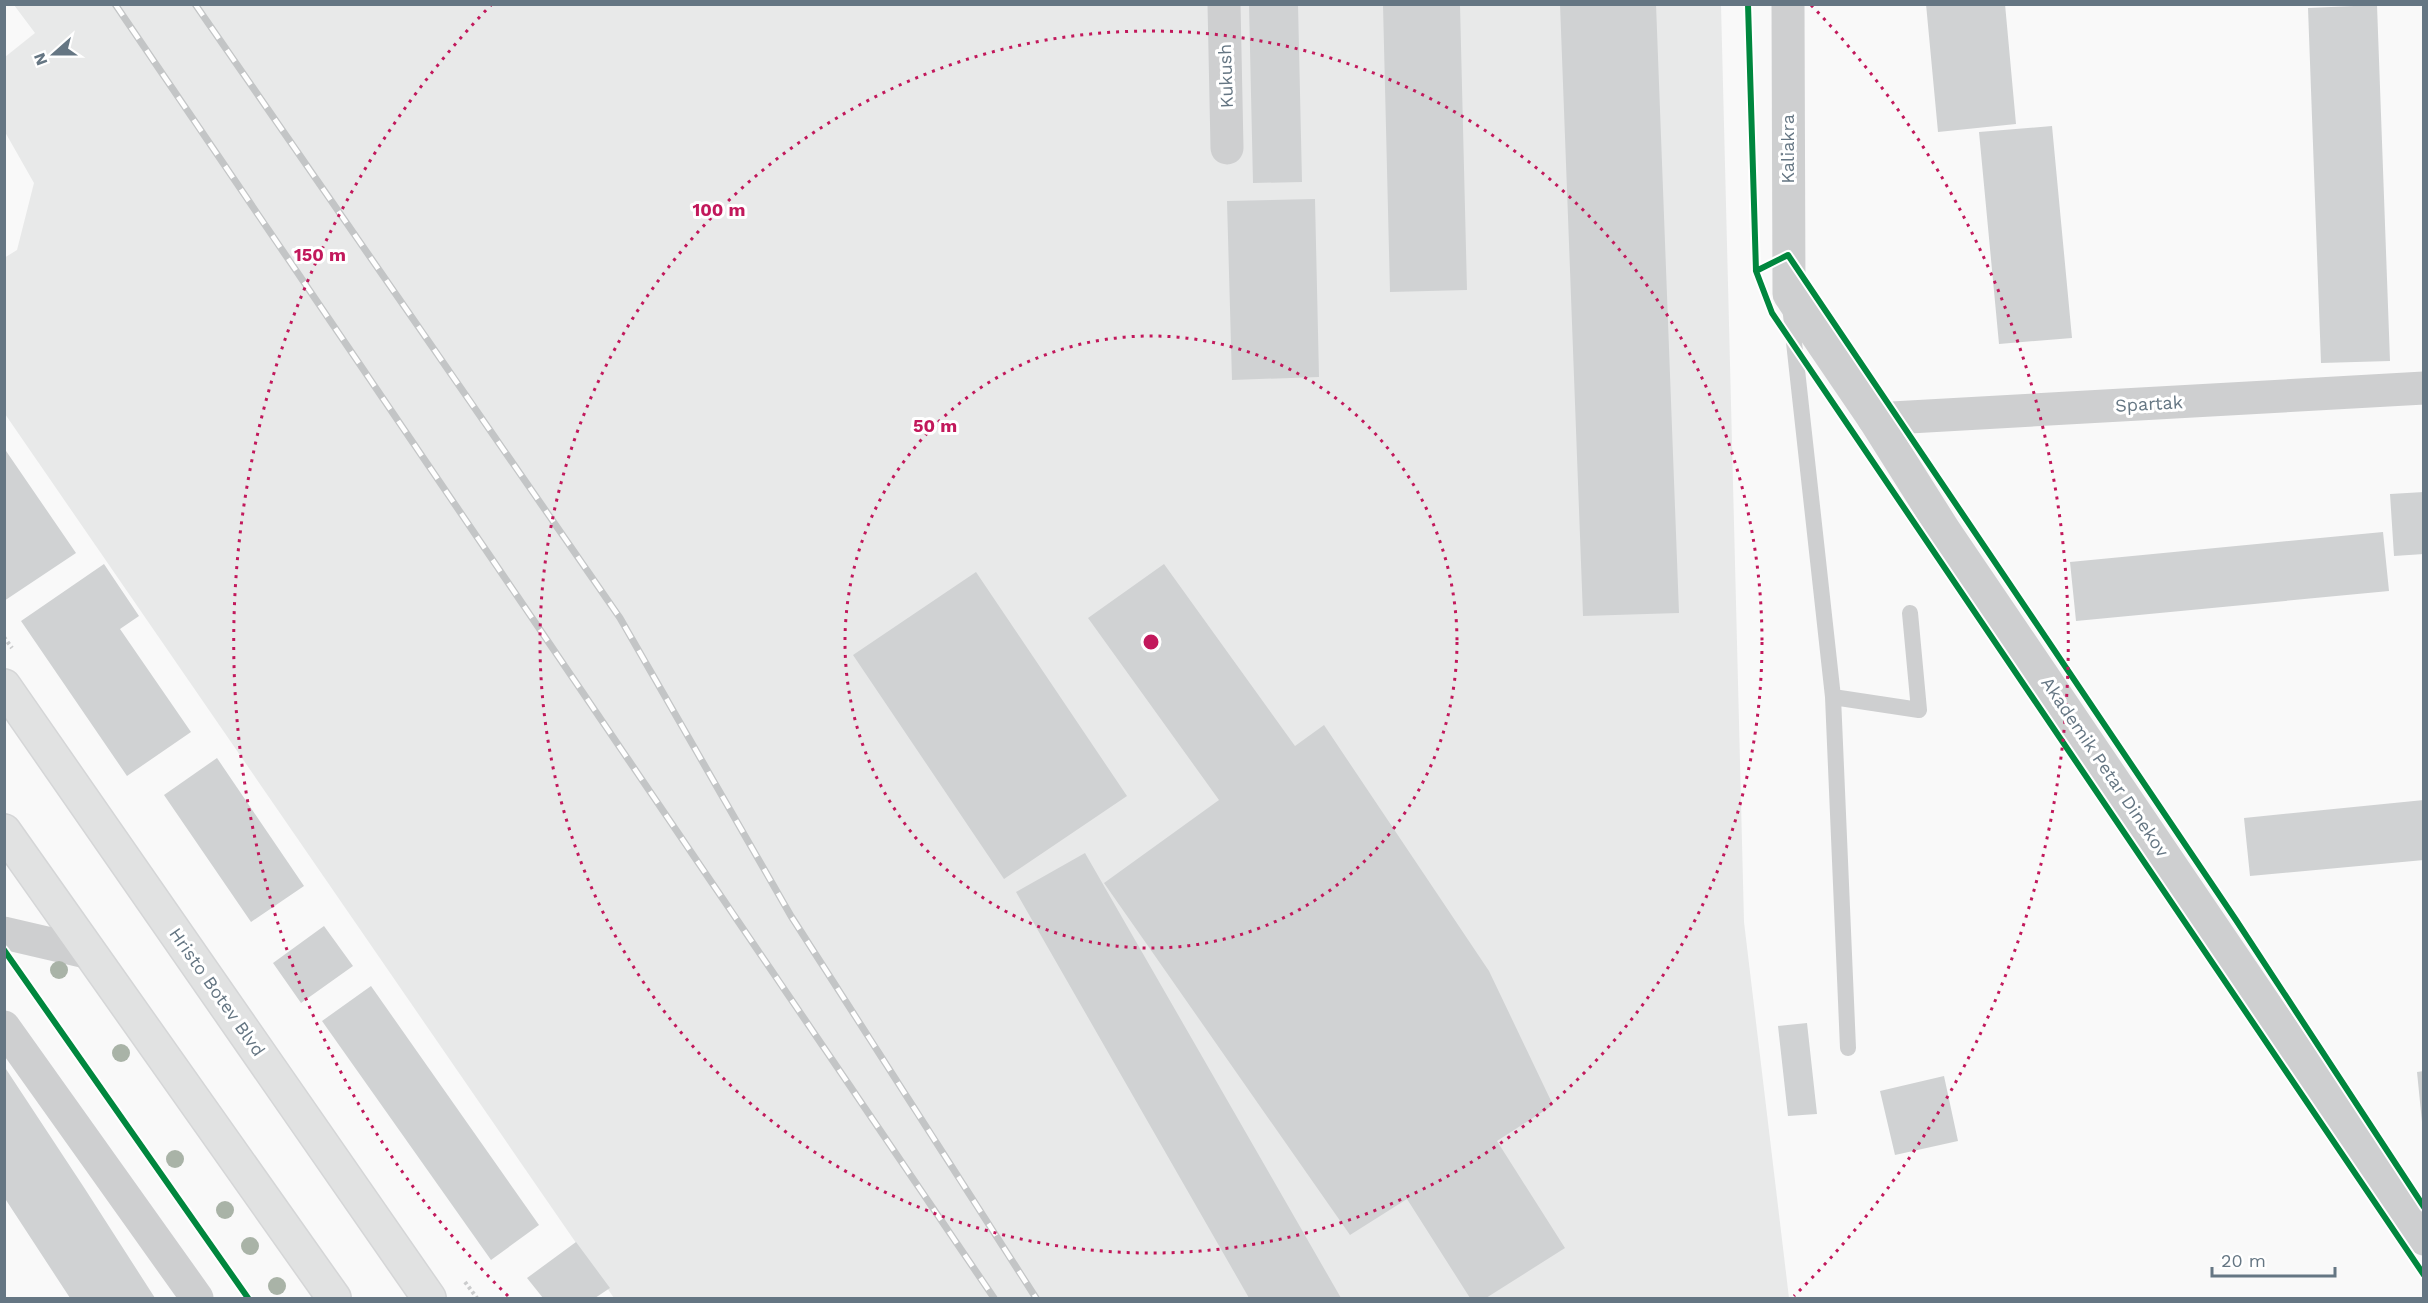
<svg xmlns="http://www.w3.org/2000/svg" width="2428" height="1303" font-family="'Work Sans',sans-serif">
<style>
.built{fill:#e8e9e9}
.building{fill:#d0d2d3}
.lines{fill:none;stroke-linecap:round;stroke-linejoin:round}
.primary-casing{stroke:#d5d6d7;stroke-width:36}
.path{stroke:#cbcccd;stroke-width:4;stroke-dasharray:3 3;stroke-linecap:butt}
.service{stroke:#cecfd0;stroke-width:16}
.minor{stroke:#cecfd0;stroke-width:33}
.tertiary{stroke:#cecfd0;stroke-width:33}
.primary{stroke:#e1e2e2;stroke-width:33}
.rail-casing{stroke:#c3c5c6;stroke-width:7}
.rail{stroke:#fff;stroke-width:4.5;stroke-dasharray:14;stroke-linecap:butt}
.cycleway-casing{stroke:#fff;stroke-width:10}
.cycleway{stroke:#00873e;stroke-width:6}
.tree{fill:#a9b3a7}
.ring{fill:none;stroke:#c2185b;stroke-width:3;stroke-dasharray:3 6}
.labels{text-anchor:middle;stroke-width:6;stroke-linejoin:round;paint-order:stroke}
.street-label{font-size:18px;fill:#657683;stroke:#fff}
.centre{fill:#c2185b;stroke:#fff;stroke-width:3}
.ring-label{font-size:18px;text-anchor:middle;font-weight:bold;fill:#c2185b;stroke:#fff;stroke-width:6;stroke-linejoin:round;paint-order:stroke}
</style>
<rect width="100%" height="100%" fill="#f9f9f9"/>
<!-- built -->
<path class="built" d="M14 5H1721L1744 922 1789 1298H614L5 414 4 258 17 250 34 183 5 132V57L35 33Z"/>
<!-- building -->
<path class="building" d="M1249 4H1298L1302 182 1253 183Z
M1560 4H1656L1679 613 1583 616Z
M1926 4H2005L2016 124 1938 132Z
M1383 5H1460L1467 290 1390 292Z
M2377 5 2390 361 2321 363 2308 8Z
M2052 126 2072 338 1999 344 1979 132Z
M1315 199 1319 377 1232 380 1227 201Z
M4 448 76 553 4 601Z
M2424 492V554L2394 556 2390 494Z
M2383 532 2389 591 2076 621 2070 562Z
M104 564 139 616 120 629 191 732 127 776 21 621Z
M1164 564 1295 746 1324 725 1489 971 1553 1105 1497 1141 1565 1248 1486 1298H1470L1407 1199 1350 1235 1104 883 1219 800 1088 618Z
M976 572 1127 796 1004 879 853 655Z
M217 758 304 886 251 922 164 795Z
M2424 800V860L2250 876 2244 818Z
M1085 853 1341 1298H1249L1016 892Z
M324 926 353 966 301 1003 273 963Z
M371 986 539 1225 491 1260 322 1021Z
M1807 1023 1817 1114 1788 1116 1778 1026Z
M4 1066 85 1189 155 1298H70L4 1197Z
M2424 1071V1122H2422L2417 1072Z
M1944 1076 1958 1141 1895 1155 1880 1091Z
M576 1242 610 1288 595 1298H543L527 1278Z"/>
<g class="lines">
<defs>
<path id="primary" d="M4 686 429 1298
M4 831 334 1298"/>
</defs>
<!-- primary casing -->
<use href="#primary" class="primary-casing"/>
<!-- path -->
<path class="path" d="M4 637 12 648
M465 1282 477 1298"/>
<!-- service -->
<path class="service" d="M1790 306 1833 697 1848 1048
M1833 697 1919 710 1910 613"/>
<!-- minor -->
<path class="minor" d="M1224 4 1227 148
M1874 419 2424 388
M4 933 90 953
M4 1027 197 1298"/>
<!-- tertiary -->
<path class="tertiary" d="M1788 4 1789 294 1874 419 1944 530 2424 1239"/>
<!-- primary -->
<use href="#primary" class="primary"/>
<defs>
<path id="rail" d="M115 4 994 1298
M195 4 620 618 791 916 1036 1298"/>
</defs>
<!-- rail casing -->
<use href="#rail" class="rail-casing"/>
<!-- rail -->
<use href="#rail" class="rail"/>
<defs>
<path id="cycleway" d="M1748 4 1756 271 1772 313 2424 1275
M1756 271 1788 255 2236 920 2424 1207
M4 950 248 1298"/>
</defs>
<!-- cycleway casing -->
<use href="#cycleway" class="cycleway-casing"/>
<!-- cycleway -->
<use href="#cycleway" class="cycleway"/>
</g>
<!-- trees -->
<g class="tree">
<circle cx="59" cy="970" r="9"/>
<circle cx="121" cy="1053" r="9"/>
<circle cx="175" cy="1159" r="9"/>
<circle cx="225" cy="1210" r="9"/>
<circle cx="250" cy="1246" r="9"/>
<circle cx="277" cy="1286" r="9"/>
</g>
<!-- distance rings -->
<g class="ring">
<circle cx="1151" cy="642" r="306"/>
<circle cx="1151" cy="642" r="611"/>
<path d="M508 1296A917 917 0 0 1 491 5M1811 5A917 917 0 0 1 1794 1296"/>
</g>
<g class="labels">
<!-- street labels -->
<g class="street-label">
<text transform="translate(1226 76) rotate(-92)" y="6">Kukush</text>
<text transform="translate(1788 149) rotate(-90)" y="6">Kaliakra</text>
<text transform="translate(2149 404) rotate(-3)" y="6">Spartak</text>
<text transform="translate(2105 767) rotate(56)" y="6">Akademik Petar Dinekov</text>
<text transform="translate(217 992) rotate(55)" y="6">Hristo Botev Blvd</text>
</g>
</g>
<circle cx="1151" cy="642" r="9" class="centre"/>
<g class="ring-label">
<text x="719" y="216">100 m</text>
<text x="320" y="261">150 m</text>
<text x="935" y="432">50 m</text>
</g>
<!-- border -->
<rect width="2428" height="1303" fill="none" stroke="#657683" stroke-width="12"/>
<!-- north arrow -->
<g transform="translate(54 54) rotate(249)" stroke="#ffffff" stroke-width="4.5" paint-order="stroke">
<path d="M0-4.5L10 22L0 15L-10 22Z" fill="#657683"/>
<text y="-9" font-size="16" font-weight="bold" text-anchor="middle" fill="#657683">N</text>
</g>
<!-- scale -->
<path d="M2212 1267v9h123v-9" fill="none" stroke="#657683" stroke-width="3"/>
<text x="2221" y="1267" font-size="18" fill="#657683" stroke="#ffffff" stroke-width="4.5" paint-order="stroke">20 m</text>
</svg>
